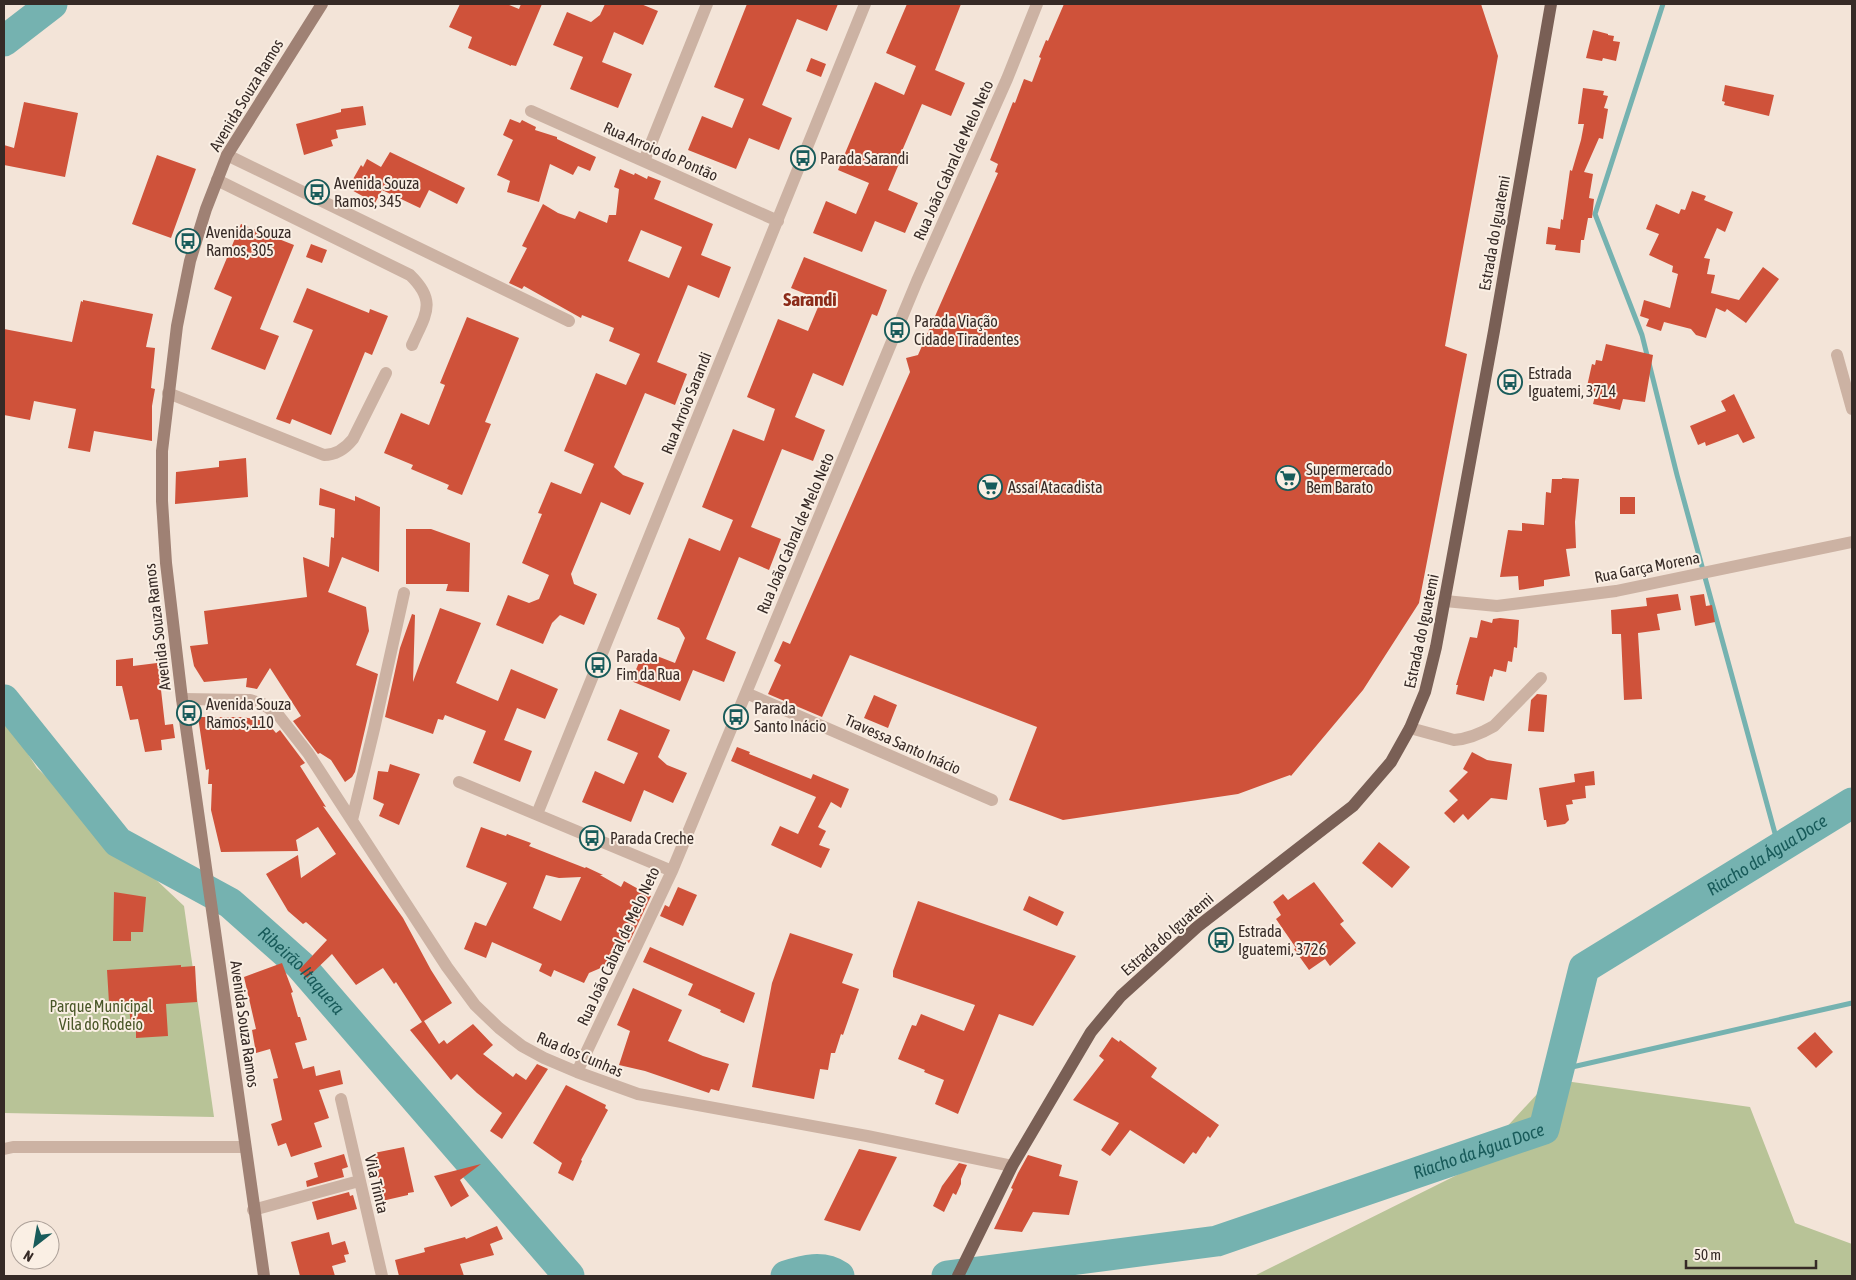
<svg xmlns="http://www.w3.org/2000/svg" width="1856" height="1280" font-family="'Asap Condensed',sans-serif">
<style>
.green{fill:#b8c397}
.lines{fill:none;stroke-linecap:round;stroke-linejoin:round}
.stream{stroke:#75b2b0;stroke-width:5}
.river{stroke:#75b2b0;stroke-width:31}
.building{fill:#cf523a;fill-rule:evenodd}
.street{stroke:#ccb2a3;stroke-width:12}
.secondary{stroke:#9f8174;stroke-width:12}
.primary{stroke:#795f55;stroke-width:12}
.labels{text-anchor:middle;stroke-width:4;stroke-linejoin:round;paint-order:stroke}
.street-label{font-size:16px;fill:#362a26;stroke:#faefe4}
.poi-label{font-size:16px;fill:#362a26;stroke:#faefe4;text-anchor:start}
.park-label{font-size:16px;fill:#495628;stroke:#faefe4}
.water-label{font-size:18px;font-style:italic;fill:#185b5a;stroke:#faefe4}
.quarter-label{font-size:19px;font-weight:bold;fill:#8b2b19;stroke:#faefe4}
</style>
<rect width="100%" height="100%" fill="#f3e4d8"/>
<!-- green -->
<path class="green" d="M4 717 37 768 184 906 214 1117 4 1113Z
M1551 1079 1750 1107 1795 1223 1852 1244V1276H1254L1467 1170Z"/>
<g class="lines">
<!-- stream -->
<path class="stream" d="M1663 4 1595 214 1642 335 1677 475 1779 848
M1559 1070 1852 1003"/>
<!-- river -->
<g class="river">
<path d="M4 41 52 4"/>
<path id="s1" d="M4 700 118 842 230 903 300 965 569 1276"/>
<path d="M786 1276C804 1270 823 1265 839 1276"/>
<path id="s2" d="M947 1276 1217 1241 1544 1129 1584 968 1852 803"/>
</g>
</g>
<!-- building -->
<path class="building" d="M460 4H507L519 9 521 4H542L516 66 511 65V66L468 48 472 37 449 27Z
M605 4H641L658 11 643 45 614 32 602 62 632 74 618 108 570 89 583 57 553 45 567 12 591 22 600 15Z
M747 4H838L827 31 797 19 762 105 792 118 779 150 749 138 736 169 688 150 702 116 732 128 744 99 714 87Z
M907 4H961L935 70 965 83 951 116 922 104 899 158 901 159 888 190 918 203 905 233 875 221 862 252 813 233 826 201 856 214 869 183 838 170 875 82 904 95 916 66 886 53Z
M1064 4H1481L1498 56 1445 346 1467 354 1419 603 1363 690 1291 776 1290 775 1238 794 1063 820 1009 800 1037 727 850 655 822 717 768 694 781 665 774 661 783 641 790 644 910 372 906 358 918 355 998 173 995 172 998 164 990 160 1013 102 1015 103 1024 79 1032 82 1041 58 1039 57 1046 40 1048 41Z
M1593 30 1608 34V35L1614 36 1613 41 1620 42 1616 61 1603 58 1602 61 1586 58Z
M811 58 826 64 821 77 806 71Z
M1725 85 1774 95 1769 116 1724 105 1725 102 1722 101Z
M1583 88 1604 91 1603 95 1608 96 1604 108 1608 109 1603 139 1599 138 1584 172 1593 174 1589 198 1594 199 1592 218H1588L1584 240H1581L1580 253 1555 250 1556 245 1546 244 1548 227 1560 229 1561 219 1563 220 1570 170 1572 171 1581 140 1584 124H1578Z
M24 102 78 113 65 177 4 165V145L14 148Z
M363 106 366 125 336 130 338 138 331 140 333 146 304 155 296 124 341 112V109Z
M510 119 520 123 522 120 536 127 535 130 557 137V139L596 157 590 171 578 166 573 175 550 164 539 202 507 192 510 181 497 175 513 140 503 135Z
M390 152 465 188 457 204 429 190 420 208 382 190 375 203 348 188 361 165 363 167 367 159 381 167Z
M157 155 196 169 171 238 132 224Z
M620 169 634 175 635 173 647 179 648 176 661 181 654 199 713 224 701 255 731 267 719 298 688 285 657 362 687 374 675 405 645 393 614 467 623 475 644 483 630 515 601 502 571 574 574 584 597 594 584 625 560 615 552 623 543 644 496 625 508 595 529 603 539 599 549 575 522 563 542 514 538 513 551 482 581 494 594 464 564 451 596 373 626 385 640 354 609 341 614 328 582 315 581 318 524 286 522 289 509 283 527 248 522 246 543 204 558 213 575 219 579 211 607 223 609 215H616L619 189 614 187ZM641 230 682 247 669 278 628 261Z
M1692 191 1706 196 1704 200 1733 212 1725 232 1717 228 1704 258 1710 259 1707 274 1715 275 1711 293 1739 300 1763 267 1779 279 1746 323 1727 309 1725 312 1716 308 1706 338 1696 335 1691 329 1664 322 1661 331 1646 326 1649 319 1640 316 1644 300 1670 308 1678 274 1672 272 1673 266 1649 255 1659 234 1646 229 1656 204 1679 214 1681 209 1685 210Z
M241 224 294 245 260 329 279 336 265 370 211 349 232 297 214 289Z
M311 244 327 250 322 263 306 257Z
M804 257 887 290 877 316 872 314 843 386 813 373 795 417 825 430 813 461 782 449 751 527 781 539 769 570 739 557 706 639 736 652 724 682 693 670 680 701 631 681 644 651 675 663 685 638 679 628 657 619 689 538 720 551 733 520 702 507 733 429 764 441 775 409 747 397 778 319 808 331 821 300 791 288Z
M307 288 369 313 370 309 388 316 372 355 365 352 331 435 292 419 290 424 276 419 313 330 293 322Z
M83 300 153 314 146 347 155 348 151 388 155 389 152 406V441L94 431 90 452 68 448 76 409 34 401 30 420 4 415V329L72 342 81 301 83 302Z
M467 317 519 338 485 422 491 424 462 495 447 489 449 485 411 469 413 465 384 453 401 413 429 425 445 385 440 383Z
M1606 344 1653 355 1645 402 1623 399 1620 410 1593 404 1596 392 1586 391 1592 364 1595 365 1596 360 1602 361Z
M1734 394 1755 438 1743 443 1738 434 1706 446 1705 442 1698 445 1690 426 1726 411 1721 401Z
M246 458 248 497 175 504 176 472 219 467V461Z
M1562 478 1579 479 1575 522 1576 548 1566 549 1570 576 1544 580V586L1519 590 1518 576 1500 577 1508 530 1522 531V523L1544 525 1546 492 1551 493 1552 479H1562Z
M320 488 355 501V496L380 507 379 572 342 557 328 592 366 607 369 631 356 665 378 674 355 772 352 777 345 782 331 760 320 753 318 754 293 721 301 716 270 668 257 689 246 687 247 678 204 682 194 666 190 646 208 644 204 611 307 597 303 557 329 567 331 537 334 538 335 509 319 505Z
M1620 497H1635V514H1620Z
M406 529H431L470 543 469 592 446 591 448 584H406Z
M1678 594 1681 610 1657 614 1660 630 1638 633 1642 699 1624 700 1621 634H1612L1611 610 1647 606 1646 598Z
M1704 594 1706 606 1712 605 1715 622 1695 626 1690 596Z
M440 608 481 623 456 683 498 701 511 669 558 689 545 719 517 708 504 740 532 751 520 782 473 763 486 731 445 715 443 720 438 719 433 734 385 717 400 648 412 614 415 615 413 682Z
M1500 618 1519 620 1517 648 1514 647 1512 662 1508 661 1506 672 1494 669 1492 677 1490 676 1484 701 1456 694 1458 685H1456L1470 637 1477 638 1481 620 1492 623 1493 619Z
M133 658V666L165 662 168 680 160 681 165 725 173 724 175 738 161 740 162 750 145 752 138 719 130 720 122 686H116V660Z
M1537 694 1547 695 1544 732 1528 731 1531 700Z
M874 695 897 705 888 728 864 718Z
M620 709 670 730 658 757 667 765 687 773 673 803 644 790 631 822 582 802 595 771 624 784 638 753 607 740Z
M198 717H240L265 720 276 733 280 730 301 758 305 763 300 766 326 807 323 806 403 918 431 970 452 1003 424 1021 439 1044 444 1040 447 1044 473 1024 493 1045 483 1054 513 1077 516 1073 526 1080 537 1064 548 1069 502 1139 490 1131 502 1113 477 1093 457 1074 451 1080 410 1030 422 1022 396 982 394 984 383 968 356 985 332 954 307 978 299 970 327 940 306 922 303 924 288 911 266 874 298 855 301 878 336 854 318 827 296 840 298 851 221 852 211 810 212 784H208L209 769 206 770Z
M737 747 750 752 749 754 811 779 813 774 849 789 841 808 831 802 818 827 826 831 819 845 830 849 821 868 771 845 780 826 798 834 816 797 731 761Z
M1472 752 1487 760 1512 764 1507 800 1491 798 1468 820 1463 814 1454 823 1444 813 1458 800 1449 791 1468 772 1463 769Z
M390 764 420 774 399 825 379 816 384 804 373 799 378 771 388 772Z
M1594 771 1595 785 1585 786 1586 798 1572 800 1573 804 1566 805 1569 820 1565 824 1547 827 1546 820H1544L1539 788 1575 782 1574 774Z
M481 827 506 836 507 834 531 843 529 846 585 868 586 867 603 875H600L621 887 624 881 651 896 629 943 623 939 603 967 589 973 584 983 554 970 551 977 539 971 542 964 492 942 486 958 464 949 475 922 486 926 507 883 466 867ZM546 875 559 878 581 877 561 921 533 908Z
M1379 842 1410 867 1392 888 1362 863Z
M1314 882 1344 921 1340 924 1356 943 1330 966 1325 959 1309 970 1294 949 1296 948 1276 919 1281 915 1273 902 1283 894 1288 900Z
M678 887 697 895 683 926 660 916 665 905 669 907Z
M114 892 146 897 143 932H131V941H113Z
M1029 896 1064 912 1057 926 1023 910Z
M918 901 1076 956 1033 1026 999 1014 958 1114 935 1104 944 1080 924 1072 925 1070 898 1059 912 1025 916 1026 921 1014 964 1031 975 1005 893 977V971Z
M790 933 853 954 842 983 859 989 843 1035 841 1034 835 1053H831L828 1070 820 1069 814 1099 752 1087 772 983Z
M650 947 755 993 744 1023 720 1012 721 1010 688 995 693 984 643 962Z
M282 963 293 992 291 993 298 1017H300L307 1040 295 1043 303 1069 314 1066 316 1076 340 1070 343 1084 319 1090 329 1118 314 1123 322 1147 291 1157 286 1143 278 1146 271 1124 282 1120 273 1079 278 1078 270 1049 256 1053 252 1030 256 1029 244 977Z
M181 965V967L195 966 197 1002 166 1004 168 1036 136 1038V1025L131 1026 129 1007 112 1008 111 1003H109L107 970Z
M633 988 682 1010 668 1041 703 1056 729 1064 719 1091 711 1089 709 1093 645 1071 619 1065 630 1031 617 1025Z
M1815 1032 1833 1052 1816 1068 1797 1048Z
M1112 1037 1119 1042 1120 1040 1157 1068 1151 1077 1219 1125 1210 1138 1208 1136 1196 1154 1193 1152 1184 1164 1130 1130 1110 1156 1101 1150 1119 1123 1073 1100 1104 1060 1099 1056Z
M566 1085 606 1105 605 1108 608 1110 581 1160 582 1161 573 1181 558 1173 562 1163 533 1143Z
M404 1147 414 1192 408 1193V1195L382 1201 374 1153Z
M859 1149 897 1157 860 1231 824 1220Z
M344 1154 348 1167 342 1169 344 1177 307 1187 306 1181 318 1177 314 1163Z
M1028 1155 1062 1165 1059 1176 1078 1181 1069 1215 1033 1212 1022 1232 994 1229 1013 1189 1011 1188 1018 1173Z
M959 1163 967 1165 961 1179V1184L956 1195 953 1193 944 1212 933 1206 942 1186Z
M481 1164 460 1180 469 1196 451 1207 434 1176Z
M349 1192 350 1196 353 1195 357 1209 317 1220 312 1202Z
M497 1226 503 1239 490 1244 494 1255 460 1264 464 1276H399L395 1260 425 1252 424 1248 465 1237 466 1239Z
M329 1232 332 1245 345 1241 349 1254 344 1255 346 1262 332 1266 335 1276H300L291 1242Z"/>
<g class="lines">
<!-- street -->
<path class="street" d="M531 111 778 221
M227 155 569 321
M644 161 707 4
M217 180 410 275C438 302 425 315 412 345
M1837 355 1852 409
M168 393 324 455C336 455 345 449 353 439L386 373
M1445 601 1497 606 1616 591 1852 542
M746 693 992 800
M182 699 250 700 263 704 279 716 308 753 447 967 475 1005 499 1028 522 1046 544 1058 577 1072 638 1094 867 1136 1012 1166
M1410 728 1454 740C1468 739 1482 733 1494 726L1541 678
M459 782 672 871
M537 814 865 4
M352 820 374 729 404 593
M577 1072 672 871 917 281 1007 79 1037 4
M341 1099 382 1276
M4 1149 13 1147H245
M253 1210 359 1181"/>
<!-- secondary -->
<path class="secondary" d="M264 1276 182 699 166 563 162 501V451L177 326 190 261 206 209 227 155 322 4"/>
<!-- primary -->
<path class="primary" d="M958 1276 1012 1166 1091 1032 1121 996 1197 927 1353 806 1391 762 1410 728 1425 692 1436 647 1494 331 1551 4"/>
</g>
<!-- icons -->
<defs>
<symbol id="bus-ring" viewBox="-11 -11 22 22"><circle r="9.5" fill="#faefe4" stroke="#185b5a" stroke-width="1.5"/><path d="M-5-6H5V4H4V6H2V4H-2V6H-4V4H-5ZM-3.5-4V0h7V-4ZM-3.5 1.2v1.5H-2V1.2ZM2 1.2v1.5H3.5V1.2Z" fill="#185b5a"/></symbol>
<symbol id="supermarket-ring" viewBox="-11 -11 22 22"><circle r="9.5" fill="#faefe4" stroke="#185b5a" stroke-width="1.5"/><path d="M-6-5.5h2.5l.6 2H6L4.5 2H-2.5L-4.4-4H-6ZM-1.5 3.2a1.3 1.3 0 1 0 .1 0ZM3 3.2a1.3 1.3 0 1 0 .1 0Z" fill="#185b5a"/></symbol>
</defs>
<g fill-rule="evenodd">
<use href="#bus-ring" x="789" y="144" width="28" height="28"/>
<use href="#bus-ring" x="303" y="178" width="28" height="28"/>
<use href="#bus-ring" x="174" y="227" width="28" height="28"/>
<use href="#bus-ring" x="883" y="316" width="28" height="28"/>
<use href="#bus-ring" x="1496" y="368" width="28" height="28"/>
<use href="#supermarket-ring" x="1274" y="464" width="28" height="28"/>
<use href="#supermarket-ring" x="976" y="473" width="28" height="28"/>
<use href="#bus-ring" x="584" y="651" width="28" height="28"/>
<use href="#bus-ring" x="175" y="699" width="28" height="28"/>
<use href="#bus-ring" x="722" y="703" width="28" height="28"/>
<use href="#bus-ring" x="578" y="824" width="28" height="28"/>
<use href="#bus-ring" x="1207" y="926" width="28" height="28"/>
</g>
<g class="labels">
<!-- street labels -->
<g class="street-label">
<text transform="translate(246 95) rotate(-59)" y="6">Avenida Souza Ramos</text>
<text transform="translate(661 151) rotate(24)" y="6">Rua Arroio do Pontão</text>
<text transform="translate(953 160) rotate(-66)" y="6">Rua João Cabral de Melo Neto</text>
<text transform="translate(1494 233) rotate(-80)" y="6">Estrada do Iguatemi</text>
<text transform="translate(686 403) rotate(-68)" y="6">Rua Arroio Sarandi</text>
<text transform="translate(795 533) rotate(-67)" y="6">Rua João Cabral de Melo Neto</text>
<text transform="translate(1647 567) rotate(-11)" y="6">Rua Garça Morena</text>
<text transform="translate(157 627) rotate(-97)" y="6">Avenida Souza Ramos</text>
<text transform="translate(1421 631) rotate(-78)" y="6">Estrada do Iguatemi</text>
<text transform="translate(903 744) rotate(24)" y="6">Travessa Santo Inácio</text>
<text transform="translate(1167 934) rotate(-41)" y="6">Estrada do Iguatemi</text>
<text transform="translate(618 946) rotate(-65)" y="6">Rua João Cabral de Melo Neto</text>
<text transform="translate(245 1024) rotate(82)" y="6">Avenida Souza Ramos</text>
<text transform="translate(580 1054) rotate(23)" y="6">Rua dos Cunhas</text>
<text transform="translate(377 1184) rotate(77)" y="6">Vila Trinta</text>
</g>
<!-- poi labels -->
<g class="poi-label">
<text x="820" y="164">Parada Sarandi</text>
<text x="334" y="189">Avenida Souza<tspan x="334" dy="18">Ramos, 345</tspan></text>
<text x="206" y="238">Avenida Souza<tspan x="206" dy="18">Ramos, 305</tspan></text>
<text x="914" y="327">Parada Viação<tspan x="914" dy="18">Cidade Tiradentes</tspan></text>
<text x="1528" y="379">Estrada<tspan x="1528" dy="18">Iguatemi, 3714</tspan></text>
<text x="1306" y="475">Supermercado<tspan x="1306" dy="18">Bem Barato</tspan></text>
<text x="1008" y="493">Assaí Atacadista</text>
<text x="616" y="662">Parada<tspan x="616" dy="18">Fim da Rua</tspan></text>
<text x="206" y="710">Avenida Souza<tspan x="206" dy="18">Ramos, 110</tspan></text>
<text x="754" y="714">Parada<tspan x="754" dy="18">Santo Inácio</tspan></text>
<text x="610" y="844">Parada Creche</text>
<text x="1238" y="937">Estrada<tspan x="1238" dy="18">Iguatemi, 3726</tspan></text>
</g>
<!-- park labels -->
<g class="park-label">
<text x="101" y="1012">Parque Municipal<tspan x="101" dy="18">Vila do Rodeio</tspan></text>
</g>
<!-- water labels -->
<g class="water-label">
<text dy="6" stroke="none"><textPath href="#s2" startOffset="999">Riacho da Água Doce</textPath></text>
<text dy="6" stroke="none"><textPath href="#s1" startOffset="408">Ribeirão Itaquera</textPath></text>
<text dy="6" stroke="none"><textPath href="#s2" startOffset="549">Riacho da Água Doce</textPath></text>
</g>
<!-- quarter labels -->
<g class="quarter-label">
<text x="810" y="306">Sarandi</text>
</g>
</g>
<!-- border -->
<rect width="1856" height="1280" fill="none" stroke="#362a26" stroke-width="10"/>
<!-- north arrow -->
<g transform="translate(35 1245) rotate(211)"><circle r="24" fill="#faefe4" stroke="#aca098"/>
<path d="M0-4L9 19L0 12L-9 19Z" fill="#185b5a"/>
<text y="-8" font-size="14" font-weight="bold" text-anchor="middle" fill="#362a26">N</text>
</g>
<!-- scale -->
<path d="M1686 1260v8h130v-8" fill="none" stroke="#362a26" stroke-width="2.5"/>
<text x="1694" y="1260" font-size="15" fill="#362a26" stroke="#faefe4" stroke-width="4" paint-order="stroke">50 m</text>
</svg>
